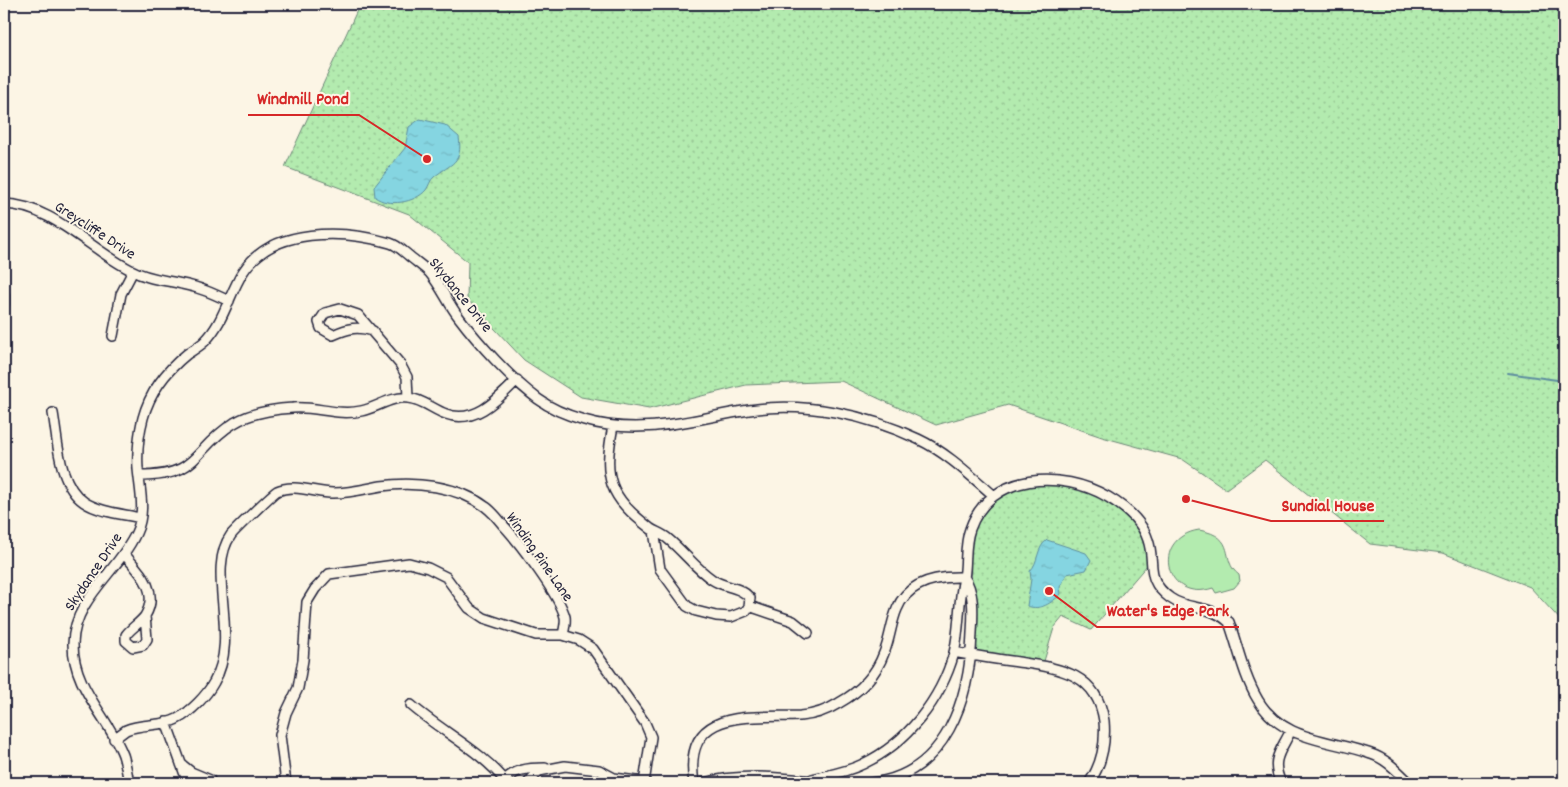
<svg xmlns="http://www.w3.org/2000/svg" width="1568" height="787" font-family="Dekko,sans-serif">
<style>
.green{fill:url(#green-dots);stroke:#6a8675}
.pitch{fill:#b3ebaf;stroke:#6a8675}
.water{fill:url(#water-ripples);stroke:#5d8d9f}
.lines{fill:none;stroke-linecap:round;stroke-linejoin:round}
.stream{stroke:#5d8d9f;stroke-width:2}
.minor-casing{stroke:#22223b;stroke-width:12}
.minor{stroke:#fcf5e5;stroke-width:9}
.labels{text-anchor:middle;stroke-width:4;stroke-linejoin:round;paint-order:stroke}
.street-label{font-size:16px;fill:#22223b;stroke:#fcf5e5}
.leader{fill:none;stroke:#d62828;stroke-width:2}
.callout-dot{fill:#d62828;stroke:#fcf5e5;stroke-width:2}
.callout-label{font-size:18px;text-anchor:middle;font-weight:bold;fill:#d62828;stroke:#fcf5e5;stroke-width:4;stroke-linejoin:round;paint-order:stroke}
</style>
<defs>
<pattern id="green-dots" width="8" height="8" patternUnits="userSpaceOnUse" patternTransform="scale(1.25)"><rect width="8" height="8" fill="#b3ebaf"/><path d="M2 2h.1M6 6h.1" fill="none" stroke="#9ac997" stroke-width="1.8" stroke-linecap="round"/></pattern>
<pattern id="water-ripples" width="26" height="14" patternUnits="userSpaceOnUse" patternTransform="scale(1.25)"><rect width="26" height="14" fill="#85d5e1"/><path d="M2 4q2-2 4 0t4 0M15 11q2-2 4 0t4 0" fill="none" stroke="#73b7c2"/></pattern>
</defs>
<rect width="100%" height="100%" fill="#fcf5e5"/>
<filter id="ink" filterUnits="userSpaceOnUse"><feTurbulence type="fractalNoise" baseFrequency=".02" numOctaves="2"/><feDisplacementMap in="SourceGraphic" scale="10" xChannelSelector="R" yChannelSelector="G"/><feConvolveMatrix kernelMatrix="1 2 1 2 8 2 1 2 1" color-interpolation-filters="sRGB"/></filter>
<g filter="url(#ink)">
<!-- green -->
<path class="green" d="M360 4H1564V624L1530 587 1443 553 1370 544 1265 460 1226 489 1182 459 1102 437 1008 405 936 425 841 381 746 385 649 409 581 397 524 360 467 299 468 262 409 214 285 167Z
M1030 484C1071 484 1112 492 1138 527 1146 537 1147 553 1148 564L1091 630 1063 617 1054 628 1044 661 980 654 974 647C975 637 976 627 975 617 972 574 957 517 1005 492 1012 488 1022 487 1030 484Z"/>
<!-- pitch -->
<path class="pitch" d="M1199 530C1239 537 1219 560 1239 575L1240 581 1234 588 1216 593 1213 588C1165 604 1149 538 1199 530Z"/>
<!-- water -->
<path class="water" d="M420 119 445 125 459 137C463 164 451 163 434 177 430 180 429 186 426 190 415 203 388 207 375 197L374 187 405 148 409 127Z
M1047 540 1086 553 1091 560 1086 570 1067 574 1060 587 1061 594C1051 603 1041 611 1027 606L1031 579 1030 571C1039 562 1036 548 1047 540Z"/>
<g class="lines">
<!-- stream -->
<path class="stream" d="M1508 373 1564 381"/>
<defs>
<path id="minor" d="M4 204C52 205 89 249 131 270 147 279 165 280 182 284 199 287 214 294 229 301
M4 295V304
M373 331C358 326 348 328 333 335L321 328 319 322 325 313 340 309 358 315 400 364 407 377 408 398
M113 336 121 294 133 271
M53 413C58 441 58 484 84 502 99 512 123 514 140 518
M613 426C603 478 608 496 651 529 656 532 662 534 667 538 683 551 696 569 713 580 725 588 740 586 750 598L749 606 746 611 731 617 716 616 696 611 687 606 660 569 654 531
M139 476C201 476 191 450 234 423 251 413 274 409 293 408 316 406 337 416 361 411 377 408 391 396 408 398 422 399 434 410 446 414 475 425 499 398 517 380
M124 554C140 572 160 591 145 616 140 623 131 628 126 635V641L133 647 143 645 147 639 145 616
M749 606 793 621 808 633
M954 652C975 656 997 659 1018 662 1058 668 1097 672 1104 721 1106 744 1102 764 1089 783
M411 705C442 732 482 751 507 783
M166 722 188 783
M114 739C118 736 122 733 126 730 141 723 162 727 177 719 191 712 207 695 214 682 241 636 205 571 231 535 234 531 273 493 277 491 294 483 315 493 333 493 349 493 365 489 381 486 415 481 458 486 486 507 493 512 499 520 504 526 519 542 560 596 565 617 566 622 564 630 563 635
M181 764 191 772 210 780 211 783
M812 779C829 775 847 772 863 764 907 743 941 700 954 653 960 629 958 602 964 578 967 562 964 545 970 529 990 472 1062 470 1108 497 1125 507 1142 521 1148 540 1156 563 1144 579 1170 598 1188 611 1210 604 1229 622 1238 647 1244 677 1258 700 1283 742 1330 739 1371 754 1387 759 1398 772 1410 783
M129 783C127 774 126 764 123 755 108 716 73 688 73 644 74 598 118 572 136 533 146 512 140 491 138 469 137 454 139 433 143 418 150 392 166 371 187 354 193 350 200 346 205 341 224 322 229 294 243 272 272 226 345 230 390 243 397 245 402 250 408 255 415 261 424 267 430 273 441 286 448 303 458 316 479 344 510 378 538 399 550 408 570 416 584 420 643 437 691 419 749 410 805 401 867 415 918 439 946 452 970 475 993 495
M286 783 280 735 286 713 298 688 303 660 307 602 315 589 329 574 409 563 428 568 446 577 469 608 484 618 536 635H563L579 640 593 649 645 723 651 737 644 783
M502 783C514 769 528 768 545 768
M528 783 539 771 565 766 599 770 614 778 644 782
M694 783C682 707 749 718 800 716 813 715 828 710 839 703 859 692 876 675 884 653 890 639 891 623 897 609 908 581 938 576 964 577
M703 783C749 771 794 780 840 783
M871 783C947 775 970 697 972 633 973 615 975 592 964 577
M1281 783C1270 760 1281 751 1290 732"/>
</defs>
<!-- minor casing -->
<use href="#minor" class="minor-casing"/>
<!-- minor -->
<use href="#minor" class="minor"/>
</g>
</g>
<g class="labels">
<!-- street labels -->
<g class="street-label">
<text transform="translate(96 229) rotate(33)" y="6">Greycliffe Drive</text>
<text transform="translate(462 294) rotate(51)" y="6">Skydance Drive</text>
<text transform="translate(541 556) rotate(55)" y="6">Winding Pine Lane</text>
<text transform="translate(92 571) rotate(-56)" y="6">Skydance Drive</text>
</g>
</g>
<!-- callouts -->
<path class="leader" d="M427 159L359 115H248M1186 499L1271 521H1384M1049 591L1097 627H1239"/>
<g class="callout-dot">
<circle cx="427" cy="159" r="5"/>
<circle cx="1186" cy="499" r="5"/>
<circle cx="1049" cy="591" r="5"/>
</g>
<g class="callout-label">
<text x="303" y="104">Windmill Pond</text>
<text x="1328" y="511">Sundial House</text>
<text x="1168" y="616">Water's Edge Park</text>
</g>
<!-- margin -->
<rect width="1568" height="787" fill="none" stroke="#fcf5e5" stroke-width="20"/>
<rect x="10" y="10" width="1548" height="767" fill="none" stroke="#22223b" stroke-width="2" filter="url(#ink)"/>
</svg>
